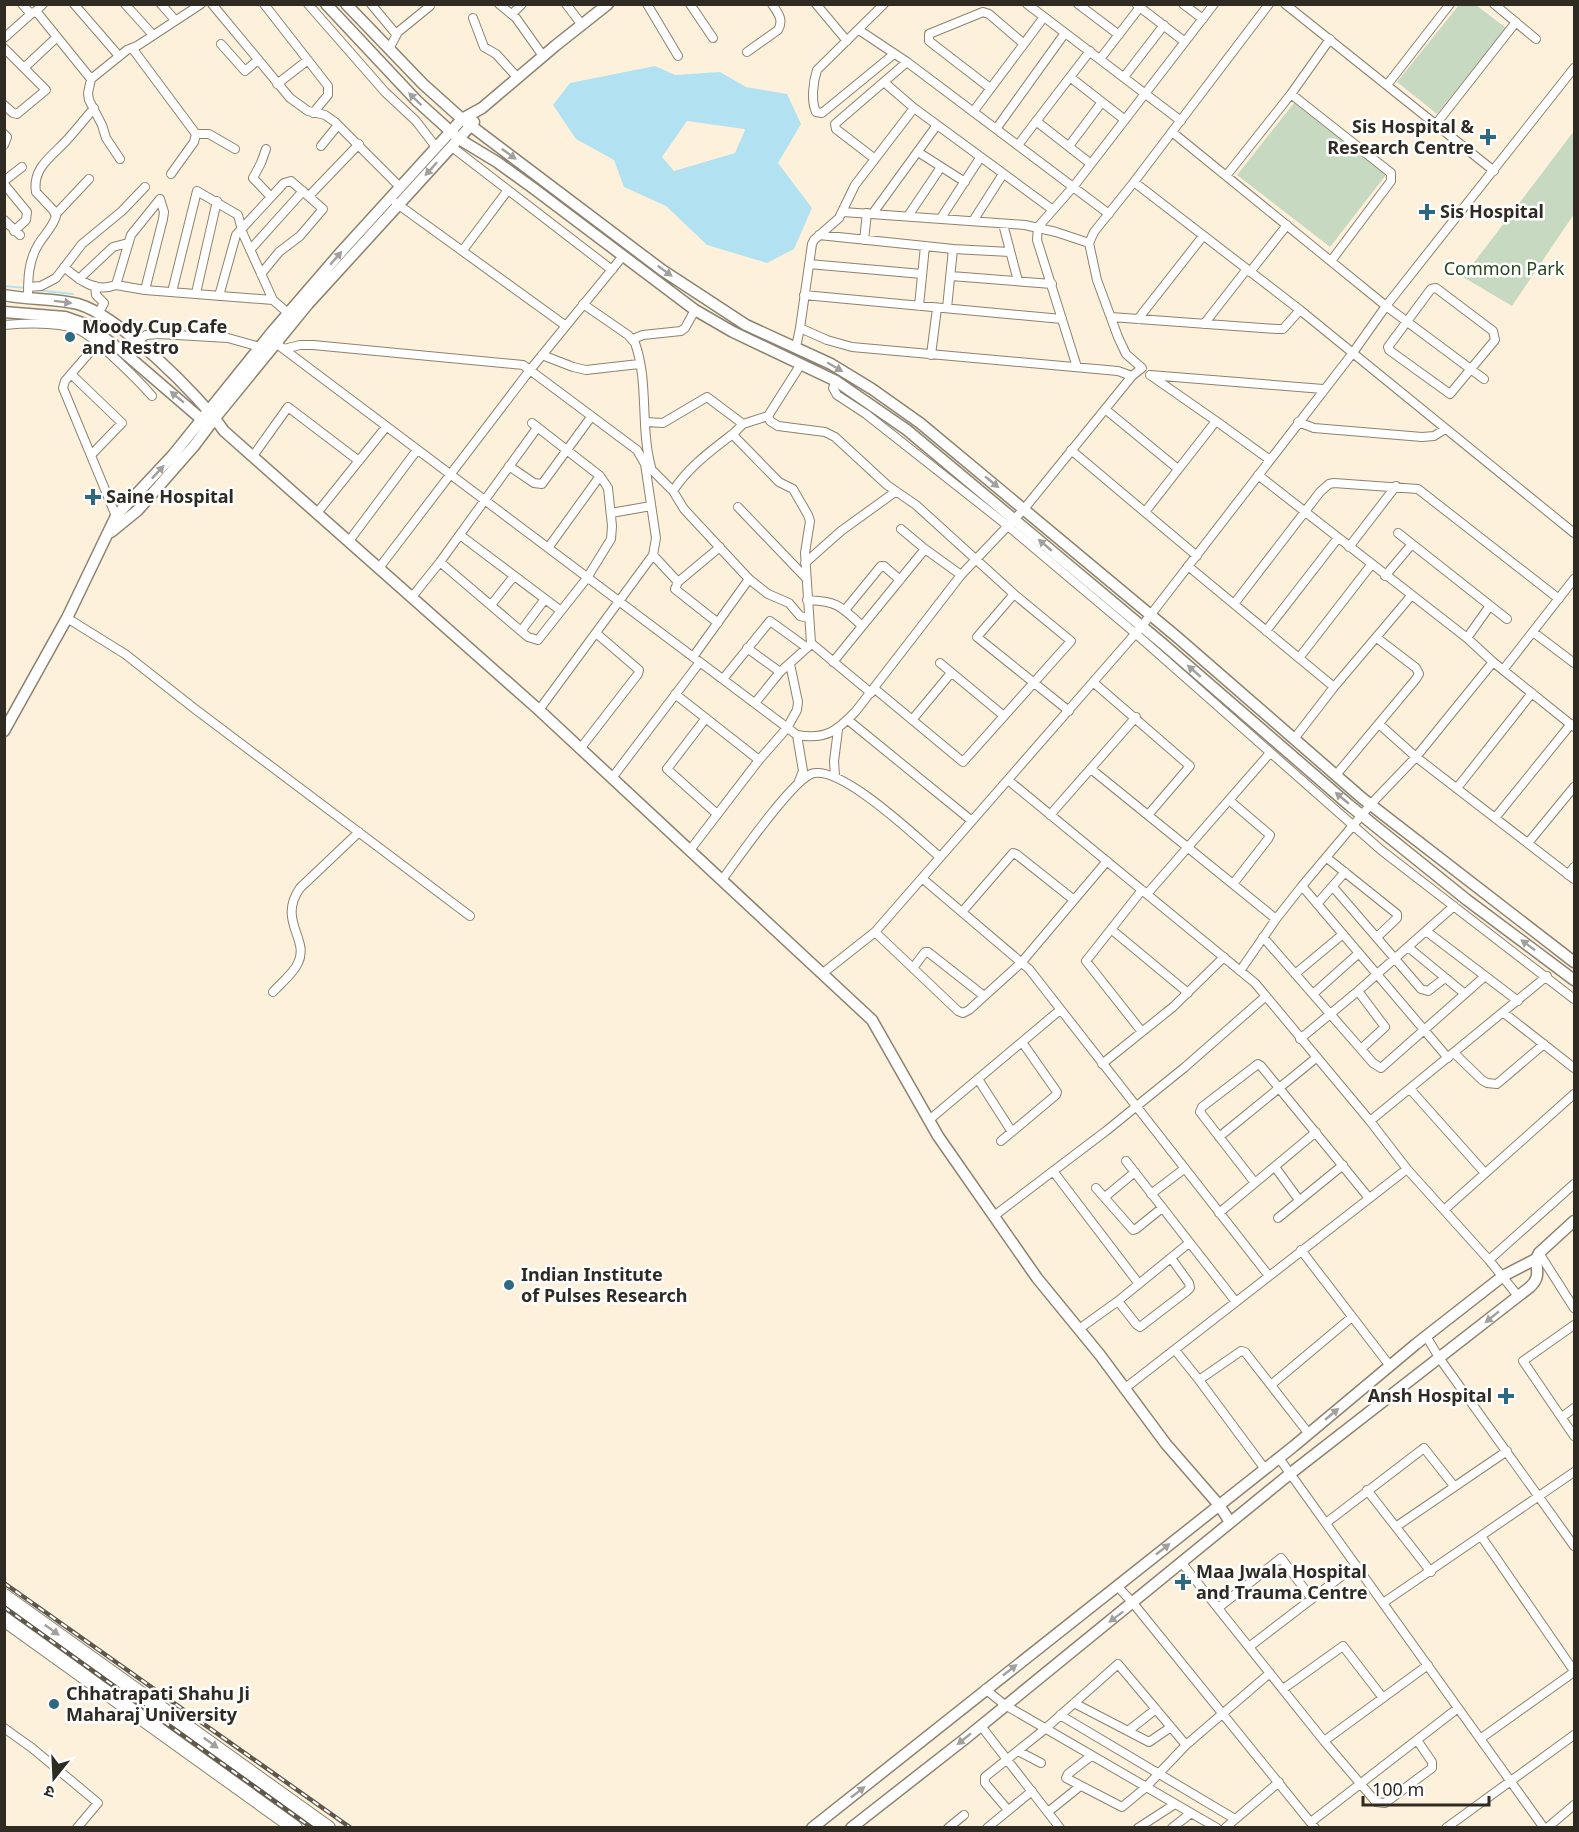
<svg xmlns="http://www.w3.org/2000/svg" width="1579" height="1832" font-family="'Noto Sans','Noto Sans Devanagari',sans-serif">
<style>
.green{fill:#c7dac1}
.water{fill:#b2e2f1;fill-rule:evenodd}
.lines{fill:none;stroke-linecap:round;stroke-linejoin:round}
.stream{stroke:#b2e2f1;stroke-width:2}
.street-casing{stroke:#8c826f;stroke-width:10}
.secondary-casing{stroke:#8c826f;stroke-width:13}
.highway-casing{stroke:#8c826f;stroke-width:16}
.street{stroke:#fff;stroke-width:8}
.secondary{stroke:#fff;stroke-width:10}
.highway{stroke:#fff;stroke-width:14}
.rail-casing{stroke:#5d574c;stroke-width:4.5}
.rail{stroke:#fff;stroke-width:2;stroke-dasharray:7;stroke-linecap:butt}
.oneway{fill:#a1a09c}
.poi-dot{fill:#2d6980;stroke:#fff;stroke-width:2}
.labels{text-anchor:middle;stroke-width:5;stroke-linejoin:round;paint-order:stroke}
.poi-label{font-size:18px;font-weight:bold;fill:#2f2b23;stroke:#fff;text-anchor:start}
.park-label{font-size:18px;fill:#274819;stroke:#fff}
</style>
<rect width="100%" height="100%" fill="#fdf1dc"/>
<!-- green -->
<path class="green" d="M1459 5H1476L1506 28 1437 114 1397 82Z
M1294 103 1386 175 1330 247 1237 175Z
M1574 131V214L1512 306 1463 277Z"/>
<!-- water -->
<path class="water" d="M655 66 675 75 720 72 746 87 787 94 801 124 778 163 812 208 794 249 767 263 707 245 666 206 624 187 614 160 576 139 553 105 570 83ZM687 121 744 129 745 130 735 153 674 171 662 157Z"/>
<g class="lines">
<!-- stream -->
<path class="stream" d="M4 286 26 288
M37 290 73 294"/>
<defs>
<path id="street" d="M74 4 119 56
M125 4 153 35
M161 4 175 20
M212 4 290 98 308 111 325 115 335 122 400 187
M264 4 328 86V95L313 113
M308 4 385 92 416 121 436 147
M371 4 396 34
M499 4 516 18 543 56
M566 4 582 25
M647 4 678 56
M690 4 713 38
M816 4 847 41
M884 4 817 70C813 82 811 101 816 112L822 113 894 54
M1027 4 1181 121
M1078 4 1119 35
M1183 4 1203 19
M1285 4 1494 171
M1494 4 1536 39
M1137 5 1185 42
M36 11 43 4
M31 14 36 11 91 79 127 50 137 46 201 4
M512 14 522 4
M473 18 484 47 496 54 518 78
M859 30 907 62 1109 214
M4 38 31 14 22 4
M221 44 245 71 258 60
M4 48 46 90 17 114 13 113 4 105
M132 48 196 134 194 142 171 174
M389 49 398 32 430 6
M747 52 778 30C784 20 778 13 772 4
M1100 59 1140 7
M24 68 57 37
M1070 77 1125 120
M1124 77 1164 25
M91 79 88 93 89 100 102 125 106 138 120 159
M885 83 914 108 1053 210
M277 84 308 60
M1387 85 1450 4
M990 88 929 41V34L983 12 989 14 1024 44
M1291 94 1330 39
M914 108 855 185 839 218 814 240 812 244 800 328 827 340 852 347 1118 371 1132 376
M973 112 1044 17
M1036 121 1091 164
M1436 124 1516 22
M996 129 1065 33
M1172 132 1386 306 1484 379
M4 134 7 137 4 145
M196 134H209L235 149
M1018 145 1090 51
M321 146 338 125
M1069 146 1102 102
M452 147 612 270
M266 149 261 163 253 178 271 197
M918 152 965 182
M875 159 836 129 835 124 907 62
M1226 176 1291 94 1391 173V181L1331 261
M4 181 22 167
M1134 182 1300 310 1574 533
M4 184 27 212 26 220 14 231
M309 196 359 144
M396 203 566 326
M843 212 1025 225 1056 232 1089 243
M873 213 937 125
M56 214 89 179
M908 216 941 167
M941 218 980 158
M4 220 20 235
M973 221 1003 174
M1003 224 1018 281
M819 235 925 246
M864 240 867 213
M953 249 1010 252
M250 250 303 191
M463 250 508 190
M809 264 922 274
M64 267C79 280 95 293 116 285L131 235 160 199
M1250 272 1287 225
M951 276 1052 284
M79 279 113 247 128 243
M116 285 145 290 273 300
M95 286 96 295 104 303 98 314
M28 287 41 286 56 278 82 244 122 211 145 187
M1436 288 1493 331 1495 340 1450 394 1389 350 1388 347 1431 289Z
M145 290 163 219 164 212 160 199
M172 292 197 191 238 215 243 234 273 300 288 313
M196 293 217 201
M804 295 1062 319
M219 296 236 235 284 183 291 181 323 209 300 236 279 252 261 274
M28 298C28 279 28 262 38 245 44 235 53 227 56 216L53 210 36 192C32 168 52 156 66 141 76 130 85 119 94 108
M583 304 628 335 635 343C649 382 640 427 651 467
M919 306 925 246 953 249 947 308
M1111 317 1277 329H1283L1300 310
M1138 319 1203 236
M1204 324 1247 269
M4 325C26 323 59 322 79 330 94 336 140 382 152 396
M103 337 65 381 63 388 116 516
M633 339 643 335 681 331 685 328 695 310
M273 341 797 735C826 740 837 731 856 711L961 575 1024 509 1132 376 1142 368 1126 354 1118 337 1097 280 1089 243 1094 232 1134 182 1269 4
M136 342 146 335 160 334 228 338 260 347
M796 347 800 328
M284 349 300 345H313L523 365 637 450 645 464 656 538 653 555 539 710
M542 355 573 367 586 370 639 364
M931 355 937 308
M1077 367 1037 240 1038 227 1074 186 1214 4
M71 374 122 423 92 454
M1150 375 1323 389
M1150 375 1216 421
M836 381 833 388 837 395 866 414 1008 526 1135 633 1381 850 1574 999
M1105 409 1178 469
M768 416 801 364
M646 422 663 423 707 397 743 424
M1298 422 1314 428 1422 437 1434 436 1445 429
M532 423 600 476 548 548
M1071 450 1197 556
M253 456 288 407 359 461
M647 465 673 491
M509 466 534 483 542 484 591 417
M1258 475 1467 638 1493 662 1574 727
M738 507 806 578
M1145 512 1216 421 1270 460
M317 513 386 427
M611 513 651 506
M901 529 925 549 961 575
M1398 533 1507 619
M460 535 561 611
M349 541 417 450
M1349 547 1396 486
M653 555 678 582
M440 562 528 637 538 640 587 578 611 539 612 526 608 488 600 476
M805 563 841 531 895 492
M1188 566 1334 687
M379 568 530 370 623 256
M1385 576 1412 544
M749 579 768 594 789 603 800 616 808 618
M1014 594 977 637 1069 711
M412 597 440 562 537 428
M807 600C837 601 841 606 862 626
M1234 604 1320 492 1329 484 1334 483 1418 489 1559 599
M491 605 514 576
M845 610 881 566H884L900 580
M67 618 125 654 195 709 470 916
M718 623 675 589 678 582 720 547
M521 631 545 599
M1266 631 1338 538
M1533 632 1574 663
M1467 638 1489 607
M747 648 780 672
M693 657 749 579 684 509 673 491C688 467 712 450 734 433
M1299 658 1371 565
M833 662 925 549
M940 663 1004 716
M1503 670 1574 579
M723 679 770 621 806 647
M1093 682 1190 766 1148 815
M871 693 811 643 805 553 810 521 808 515 793 489 779 482 735 437 734 433 743 424 768 416 770 421 778 426 825 432 835 437 887 485 916 505 1014 594 1071 641 963 762 875 689
M675 694 759 760
M755 703 780 672 809 646
M706 718 667 769 717 814
M848 720 972 821
M912 720 951 673
M1379 724 1416 757 1574 879
M797 735 803 771 799 781
M1294 739 1334 687 1411 596
M580 749 638 674 639 670 596 633
M1091 769 1276 919
M1336 775 1416 679 1419 674 1416 668 1377 638
M835 776 834 761 838 730
M612 778 700 662
M1008 780 1255 983 1370 1121 1407 1169 1489 1260 1518 1296
M1457 788 1532 693
M1229 800 1270 835 1268 839 1233 884
M1050 815 1136 717
M1495 818 1571 724
M1528 843 1574 787
M690 850 759 760 787 728 797 710 798 702 790 664
M1327 858 1397 914V918L1377 937
M1568 875 1574 867
M923 879 1029 969 1269 1276
M722 880C738 858 791 782 811 774 840 763 917 838 940 857
M1302 886 1448 1058
M1333 887 1421 989 1428 991 1445 978
M1147 894 1270 753
M1317 904 1345 872
M962 912 1013 853 1016 854 1074 900
M1112 930 1188 993
M1426 931 1518 1001
M875 932 958 1011 963 1013 969 1010 1021 963 1107 861
M1263 937 1373 1063 1381 1068 1484 977
M1408 947 1465 994
M913 968 925 952H928L984 996
M1240 971 1276 919 1302 886 1371 804 1416 757 1493 662
M823 973 875 932 1142 626 1352 354 1386 306 1574 68
M1295 974 1343 934
M1358 991 1385 1027 1361 1049
M273 992C281 983 293 974 298 963 310 939 277 921 300 888L359 832
M1313 994 1359 953
M1504 1013 1574 1068
M1142 1032 1086 961 1142 890
M1300 1039 1358 991 1454 906
M1454 1053 1482 1080 1487 1083 1497 1084 1544 1044
M1102 1064 1173 1007 1224 957
M978 1079 1012 1132
M1410 1089 1484 1172
M929 1120 1060 1010
M1370 1121 1547 976
M1219 1137 1316 1058
M1001 1141 1056 1095 1057 1092 1022 1042
M1126 1161 1236 1302
M1275 1167 1299 1200
M1053 1171 1139 1284
M1255 1183 1200 1112 1202 1107 1258 1064 1261 1066 1369 1198
M1096 1188 1133 1230 1136 1229 1162 1208
M1151 1194 1184 1169
M1105 1197 1135 1172
M1444 1210 1574 1094
M1219 1213 1316 1132
M994 1216 1106 1131 1185 1067 1266 996
M1278 1218 1343 1165
M1301 1250 1390 1366
M1539 1253 1574 1308
M1489 1260 1574 1184
M1118 1301 1136 1324 1140 1327 1187 1291 1190 1288 1189 1283 1171 1258
M1574 1325 1523 1361 1574 1436
M1079 1329 1118 1301 1189 1243
M1426 1336 1440 1359 1574 1546
M1175 1350 1199 1380 1265 1469
M1199 1380 1241 1351 1245 1352 1309 1434
M1271 1385 1352 1317
M1124 1389 1407 1169
M1562 1417 1574 1408
M1279 1458 1544 1828
M1367 1490 1431 1572
M1326 1523 1424 1448 1454 1486
M1397 1526 1507 1451
M1481 1536 1574 1671
M1181 1562 1324 1741 1376 1802 1385 1803 1432 1768V1762L1417 1740
M1117 1586 1133 1603 1315 1828
M1383 1603 1574 1472
M1218 1608 1281 1558 1312 1599
M1249 1647 1356 1565
M985 1689 1005 1705 1217 1828
M1283 1689 1343 1646 1383 1698
M1074 1703 1149 1742 1171 1727
M1060 1715 1235 1819
M981 1726 1060 1828
M4 1728 32 1748 98 1803 77 1828
M1128 1731 1156 1709
M1480 1739 1574 1672
M1324 1741 1428 1665
M1186 1745 1270 1673
M1018 1751 1041 1763
M1008 1810 985 1783V1777L1045 1729 1118 1664 1186 1745 1145 1788 1122 1807 1066 1778 1068 1774 1091 1756
M1048 1812 1079 1787
M1311 1822 1458 1708
M948 1828 964 1815
M987 1828 1032 1791
M1138 1828 1175 1804
M1172 1828 1191 1813
M1225 1828 1279 1782
M1446 1828 1574 1735
M1547 1828 1574 1805"/>
<path id="secondary" d="M326 4 417 101 459 139 497 162 533 188 695 310 733 332 836 381 907 430 1163 644 1349 805 1467 900 1574 980
M346 4 423 84 462 119 662 270 746 325 831 364 872 389 920 423 1177 637 1362 798 1574 962
M4 295C28 300 55 298 78 304 119 316 199 395 224 431L539 710 872 1020 938 1136 1037 1278 1100 1355 1166 1444 1219 1505 1230 1522
M4 312 65 317 85 324 121 350 207 424
M111 532 138 510 194 446 215 418 308 304 474 122
M4 731 67 618 116 516 173 455 272 332 341 252 462 119 482 108 555 46 608 4
M812 1828 1294 1446 1416 1344 1503 1276 1536 1259 1539 1253 1574 1221
M851 1828 966 1738 1291 1473 1530 1287C1540 1278 1537 1271 1536 1259"/>
<path id="highway" d="M4 1596 328 1828
M4 1619 295 1828"/>
</defs>
<!-- street casing -->
<use href="#street" class="street-casing"/>
<!-- secondary casing -->
<use href="#secondary" class="secondary-casing"/>
<!-- highway casing -->
<use href="#highway" class="highway-casing"/>
<!-- street -->
<use href="#street" class="street"/>
<!-- secondary -->
<use href="#secondary" class="secondary"/>
<!-- highway -->
<use href="#highway" class="highway"/>
<defs>
<path id="rail" d="M4 1583 351 1828
M4 1607 312 1828"/>
</defs>
<!-- rail casing -->
<use href="#rail" class="rail-casing"/>
<!-- rail -->
<use href="#rail" class="rail"/>
</g>
<!-- one-way arrows -->
<defs><path id="oneway-solid" d="M-6-.8H1V-3.2L6.5 0L1 3.2V.8H-6Z" transform="scale(1.5)"/></defs>
<g class="oneway">
<use href="#oneway-solid" transform="translate(415 99) rotate(-136)"/>
<use href="#oneway-solid" transform="translate(509 154) rotate(36)"/>
<use href="#oneway-solid" transform="translate(431 169) rotate(132)"/>
<use href="#oneway-solid" transform="translate(336 258) rotate(-49)"/>
<use href="#oneway-solid" transform="translate(665 271) rotate(36)"/>
<use href="#oneway-solid" transform="translate(63 302) rotate(7)"/>
<use href="#oneway-solid" transform="translate(835 367) rotate(30)"/>
<use href="#oneway-solid" transform="translate(177 397) rotate(-141)"/>
<use href="#oneway-solid" transform="translate(158 472) rotate(-47)"/>
<use href="#oneway-solid" transform="translate(992 482) rotate(39)"/>
<use href="#oneway-solid" transform="translate(1045 545) rotate(-140)"/>
<use href="#oneway-solid" transform="translate(1194 671) rotate(-139)"/>
<use href="#oneway-solid" transform="translate(1342 798) rotate(-140)"/>
<use href="#oneway-solid" transform="translate(1528 945) rotate(-143)"/>
<use href="#oneway-solid" transform="translate(1492 1317) rotate(141)"/>
<use href="#oneway-solid" transform="translate(1332 1414) rotate(-40)"/>
<use href="#oneway-solid" transform="translate(1163 1549) rotate(-38)"/>
<use href="#oneway-solid" transform="translate(1116 1617) rotate(143)"/>
<use href="#oneway-solid" transform="translate(52 1630) rotate(36)"/>
<use href="#oneway-solid" transform="translate(1010 1670) rotate(-38)"/>
<use href="#oneway-solid" transform="translate(964 1739) rotate(141)"/>
<use href="#oneway-solid" transform="translate(211 1743) rotate(36)"/>
<use href="#oneway-solid" transform="translate(858 1792) rotate(-38)"/>
</g>
<!-- markers -->
<g class="poi-dot">
<path d="M1485 128h6v6h6v6h-6v6h-6v-6h-6v-6h6z"/>
<path d="M1424 203h6v6h6v6h-6v6h-6v-6h-6v-6h6z"/>
<circle cx="70" cy="337" r="6"/>
<path d="M90 488h6v6h6v6h-6v6h-6v-6h-6v-6h6z"/>
<circle cx="509" cy="1285" r="6"/>
<path d="M1503 1387h6v6h6v6h-6v6h-6v-6h-6v-6h6z"/>
<path d="M1180 1573h6v6h6v6h-6v6h-6v-6h-6v-6h6z"/>
<circle cx="54" cy="1704" r="6"/>
</g>
<g class="labels">
<!-- poi labels -->
<g class="poi-label">
<text x="1474" y="133" text-anchor="end">Sis Hospital &amp;<tspan x="1474" dy="21">Research Centre</tspan></text>
<text x="1440" y="218">Sis Hospital</text>
<text x="82" y="333">Moody Cup Cafe<tspan x="82" dy="21">and Restro</tspan></text>
<text x="106" y="503">Saine Hospital</text>
<text x="521" y="1281">Indian Institute<tspan x="521" dy="21">of Pulses Research</tspan></text>
<text x="1492" y="1402" text-anchor="end">Ansh Hospital</text>
<text x="1196" y="1578">Maa Jwala Hospital<tspan x="1196" dy="21">and Trauma Centre</tspan></text>
<text x="66" y="1700">Chhatrapati Shahu Ji<tspan x="66" dy="21">Maharaj University</tspan></text>
</g>
<!-- park labels -->
<g class="park-label">
<text x="1504" y="275">Common Park</text>
</g>
</g>
<!-- border -->
<rect width="1579" height="1832" fill="none" stroke="#2f2b23" stroke-width="12"/>
<!-- north arrow -->
<g transform="translate(54 1778) rotate(198)" stroke="#ffffff" stroke-width="4.5" paint-order="stroke">
<path d="M0-4.5L10 22L0 15L-10 22Z" fill="#2f2b23"/>
<text y="-9" font-size="16" font-weight="bold" text-anchor="middle" fill="#2f2b23">उ</text>
</g>
<!-- scale -->
<path d="M1363 1796v9h126v-9" fill="none" stroke="#2f2b23" stroke-width="3"/>
<text x="1372" y="1796" font-size="18" fill="#2f2b23" stroke="#ffffff" stroke-width="4.5" paint-order="stroke">100 m</text>
</svg>
